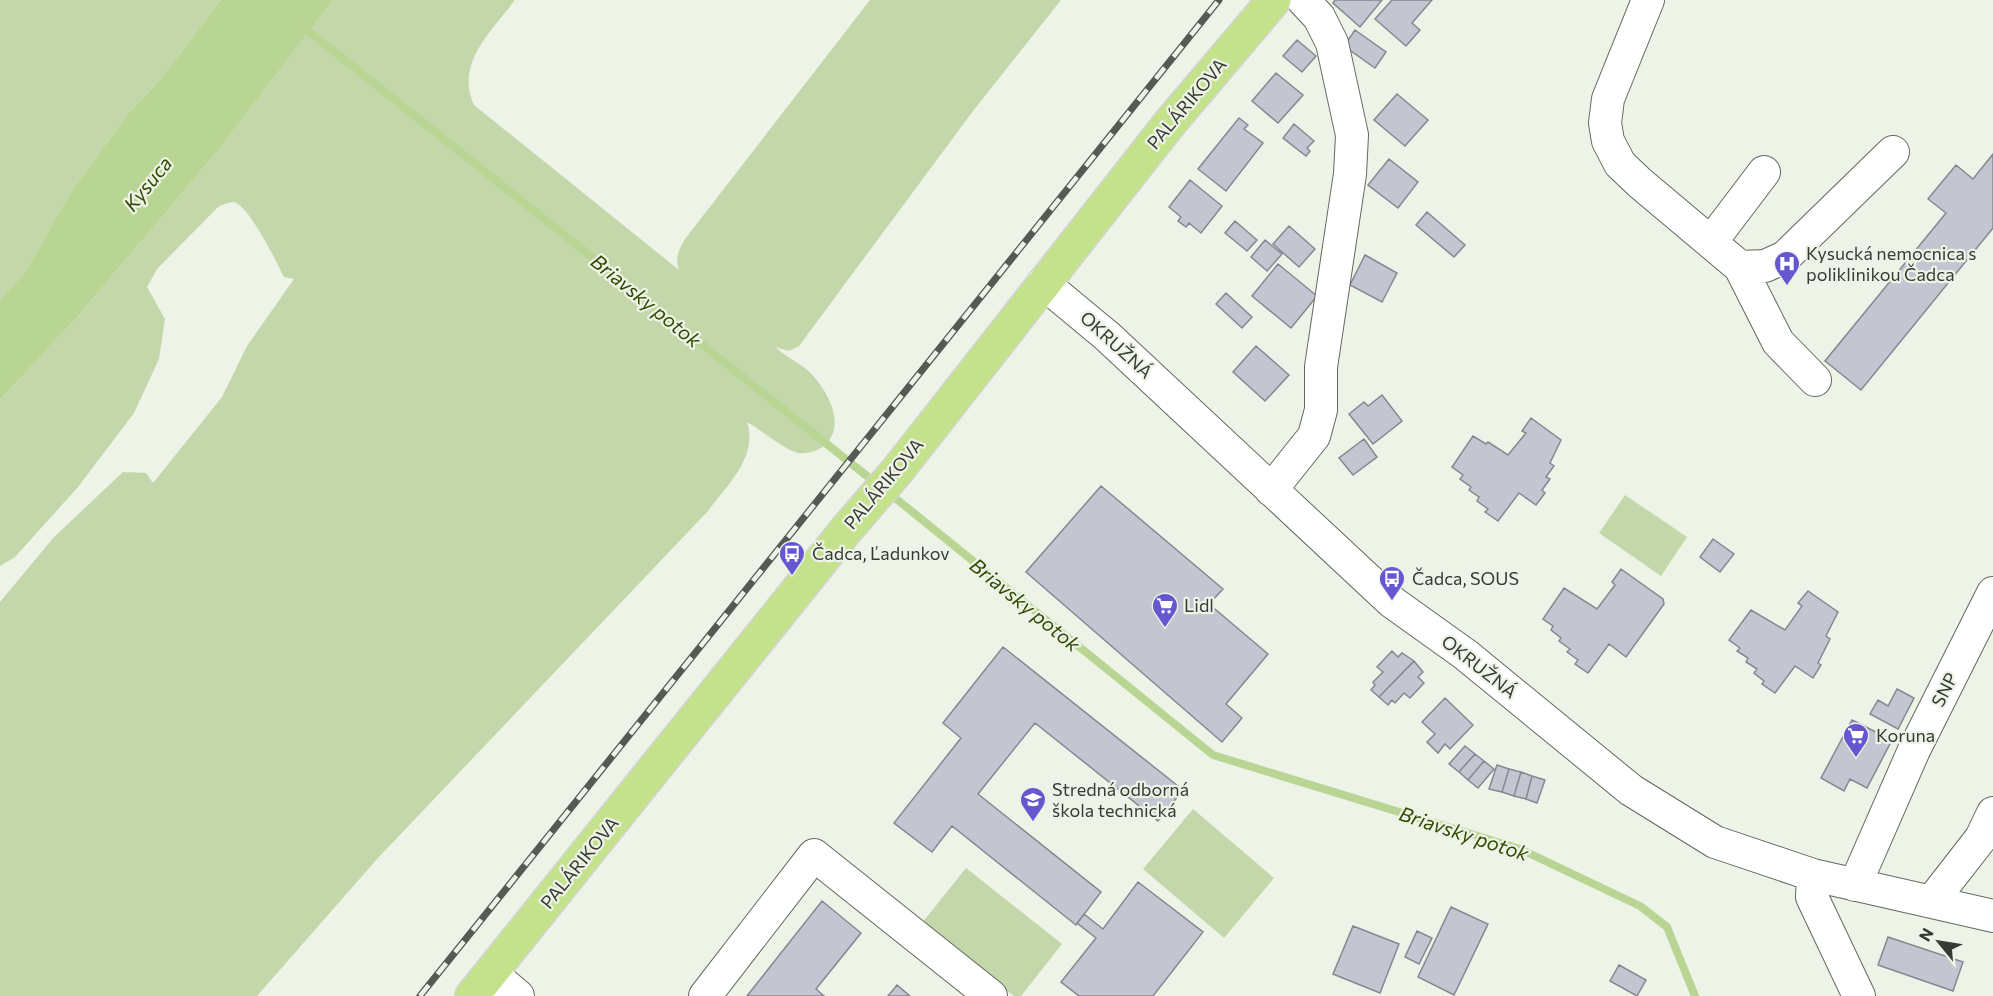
<svg xmlns="http://www.w3.org/2000/svg" width="1993" height="996" font-family="Commissioner,sans-serif">
<style>
.green{fill:#c3d7aa}
.water{fill:#b9d593}
.lines{fill:none;stroke-linecap:round;stroke-linejoin:round}
.stream{stroke:#b9d593;stroke-width:8}
.building{fill:#c5c5d2;stroke:#868792;stroke-width:1.5}
.minor-casing{stroke:#63685e;stroke-width:34}
.major-casing{stroke:#d3d4d3;stroke-width:36}
.minor{stroke:#fff;stroke-width:32}
.major{stroke:#c3e28b;stroke-width:33}
.rail-casing{stroke:#575a54;stroke-width:7}
.rail{stroke:#edf3e6;stroke-width:4.5;stroke-dasharray:14;stroke-linecap:butt}
.labels{text-anchor:middle;stroke-width:4.5;stroke-linejoin:round;paint-order:stroke}
.street-label{font-size:18px;fill:#383a35;stroke:#edf3e6}
.poi-label{font-size:18px;fill:#383a35;stroke:#edf3e6;text-anchor:start}
.water-label{font-size:20px;font-style:italic;fill:#324900;stroke:#edf3e6}
</style>
<rect width="100%" height="100%" fill="#edf3e6"/>
<!-- green -->
<path class="green" d="M0 0H221L158 82 131 110 72 190 26 271 0 300Z
M333 0H515C491 32 455 63 474 105L679 270C675 258 678 251 685 239L870 0H1061L973 111 799 346 789 351 775 347C784 355 795 361 805 368 824 384 847 421 827 443 820 451 808 454 798 453 784 450 760 429 747 422 758 457 728 484 708 511L377 859 257 996H0V602L54 537 123 472 146 473 153 483 222 397 247 346 294 279 284 277C277 263 248 203 233 202 229 202 223 205 219 206L157 269 147 287 165 319 159 359 134 413 78 487 15 557 0 566V400L79 315 221 147Z
M1625 495 1687 537 1661 576 1599 533Z
M1193 809 1274 878 1224 938 1143 869Z
M966 868 1062 944 1021 996H1014L922 923Z"/>
<!-- water -->
<path class="water" d="M221 0H333L221 147 79 315 0 400V300L26 271 72 190 131 110 158 82Z"/>
<g class="lines">
<!-- stream -->
<path class="stream" d="M302 26 877 484
M889 493 1213 755 1520 849 1640 906 1667 927 1695 996"/>
</g>
<!-- building -->
<path class="building" d="M1335 0H1382L1360 27 1333 3Z
M1392 0H1432L1412 23 1420 30 1406 46 1375 19Z
M1355 30 1386 52 1375 68 1344 46Z
M1297 40 1316 56 1302 72 1283 56Z
M1276 73 1303 95 1278 123 1252 101Z
M1397 94 1428 120 1405 146 1374 120Z
M1239 118 1248 125 1244 129 1263 143 1226 191 1198 169Z
M1294 124 1314 141 1307 148 1310 151 1306 156 1283 138Z
M1993 154V228L1861 390 1825 361 1946 213 1928 199 1956 165 1973 179Z
M1389 159 1418 182 1398 208 1368 185Z
M1190 180 1222 206 1201 233 1189 223 1186 227 1178 221 1181 217 1169 207Z
M1427 212 1465 245 1454 257 1416 225Z
M1235 221 1257 240 1247 251 1225 233Z
M1289 226 1315 249 1299 267 1273 244Z
M1265 240 1282 254 1267 271 1251 257Z
M1365 255 1397 273 1382 302 1350 285Z
M1278 264 1317 296 1291 328 1252 296Z
M1226 293 1252 317 1242 328 1216 304Z
M1256 346 1289 375 1265 401 1233 372Z
M1382 395 1402 421 1373 444 1349 414 1364 402 1368 406Z
M1531 418 1561 440 1550 463 1554 466 1546 477 1550 479 1542 490 1545 493 1536 505 1519 493 1498 521 1485 512 1488 509 1477 501 1479 497 1469 490 1471 487 1460 479 1463 475 1452 467 1473 436 1486 444 1488 442 1508 455 1526 433 1522 431Z
M1364 439 1377 457 1353 475 1339 458Z
M1101 486 1223 589 1209 604 1268 654 1226 704 1242 718 1222 742 1026 572Z
M1713 539 1734 554 1720 572 1700 557Z
M1621 569 1663 599 1664 604 1626 657 1609 644 1588 673 1575 664 1578 660 1567 652 1570 649 1559 641 1561 638 1551 630 1553 626 1543 619 1564 588 1597 609 1615 585 1612 582Z
M1808 591 1838 612 1826 636 1830 639 1818 663 1821 665 1813 678 1795 666 1775 693 1762 684 1764 681 1754 673 1757 669 1746 662 1748 658 1737 651 1740 648 1729 640 1751 610 1785 630 1802 606 1798 603Z
M1003 647 1183 790 1158 821 1035 723 978 794 1101 892 1076 925 952 826 932 852 894 823 961 738 943 723Z
M1392 651 1398 657 1402 653 1414 661 1379 697 1371 690 1375 685 1373 682 1383 672 1377 667Z
M1414 661 1423 672 1418 677 1424 683 1410 698 1404 693 1395 703 1392 700 1388 705 1379 697Z
M1897 689 1914 698 1898 729 1870 714 1878 700 1888 706Z
M1445 698 1473 725 1450 749 1445 744 1438 753 1427 742 1435 734 1422 722Z
M1852 720 1892 740 1867 788 1850 779 1844 791 1821 778Z
M1465 746 1475 754 1459 772 1449 764Z
M1475 754 1484 761 1468 780 1459 772Z
M1484 761 1494 769 1478 788 1468 780Z
M1497 765 1509 769 1502 792 1489 789Z
M1509 769 1521 772 1514 796 1502 792Z
M1521 772 1532 776 1526 799 1514 796Z
M1532 776 1545 780 1537 803 1526 799Z
M1138 882 1203 932 1153 996H1079L1061 982 1096 938 1077 923 1084 914 1103 929Z
M822 901 861 933 816 989 824 996H747Z
M1451 907 1488 924 1454 995 1418 977Z
M1353 926 1399 944 1380 993 1333 974Z
M1417 931 1432 938 1419 964 1405 957Z
M1888 937 1963 962 1953 991 1878 965Z
M1619 965 1646 980 1637 996 1610 981Z
M897 985 910 996H888Z"/>
<g class="lines">
<defs>
<path id="minor" d="M1648 0 1608 99 1605 123 1608 141 1620 164 1640 183 1740 267 1765 266 1785 257 1893 152
M1711 242 1764 172
M1740 267 1778 342 1815 380
M1043 283 1107 336 1392 602 1466 655 1631 790 1715 842 1813 875 1993 916
M1271 490 1314 436 1321 410V367L1350 174 1352 135 1332 43 1319 17 1303 0
M1813 875 1812 897 1859 996
M1855 885 1914 750 1993 593
M1932 901 1981 838 1993 813
M491 973 518 996
M705 996 814 855 991 996"/>
<path id="major" d="M472 996 846 530 897 471 1169 124 1274 0"/>
</defs>
<!-- minor casing -->
<use href="#minor" class="minor-casing"/>
<!-- major casing -->
<use href="#major" class="major-casing"/>
<!-- minor -->
<use href="#minor" class="minor"/>
<!-- major -->
<use href="#major" class="major"/>
<defs>
<path id="rail" d="M420 996 1219 0"/>
</defs>
<!-- rail casing -->
<use href="#rail" class="rail-casing"/>
<!-- rail -->
<use href="#rail" class="rail"/>
</g>
<!-- icons -->
<defs>
<symbol id="hospital-pin" viewBox="-11 -11 22 30"><path d="M0 17L-7.5 6A9.5 9.5 0 1 1 7.5 6Z" fill="#6657d0" stroke="#edf3e6"/><path d="M-5-5h3v3.5h4V-5h3V5h-3V1.5h-4V5h-3Z" fill="#fff"/></symbol>
<symbol id="bus-pin" viewBox="-11 -11 22 30"><path d="M0 17L-7.5 6A9.5 9.5 0 1 1 7.5 6Z" fill="#6657d0" stroke="#edf3e6"/><path d="M-5-6H5V4H4V6H2V4H-2V6H-4V4H-5ZM-3.5-4V0h7V-4ZM-3.5 1.2v1.5H-2V1.2ZM2 1.2v1.5H3.5V1.2Z" fill="#fff"/></symbol>
<symbol id="supermarket-pin" viewBox="-11 -11 22 30"><path d="M0 17L-7.5 6A9.5 9.5 0 1 1 7.5 6Z" fill="#6657d0" stroke="#edf3e6"/><path d="M-6-5.5h2.5l.6 2H6L4.5 2H-2.5L-4.4-4H-6ZM-1.5 3.2a1.3 1.3 0 1 0 .1 0ZM3 3.2a1.3 1.3 0 1 0 .1 0Z" fill="#fff"/></symbol>
<symbol id="school-pin" viewBox="-11 -11 22 30"><path d="M0 17L-7.5 6A9.5 9.5 0 1 1 7.5 6Z" fill="#6657d0" stroke="#edf3e6"/><path d="M0-5L7-2L0 1L-7-2ZM-4 1L0 2.5L4 1V4Q0 6-4 4Z" fill="#fff"/></symbol>
</defs>
<g fill-rule="evenodd">
<use href="#hospital-pin" x="1772" y="249" width="30" height="40"/>
<use href="#bus-pin" x="777" y="539" width="30" height="40"/>
<use href="#bus-pin" x="1377" y="564" width="30" height="40"/>
<use href="#supermarket-pin" x="1150" y="591" width="30" height="40"/>
<use href="#supermarket-pin" x="1841" y="721" width="30" height="40"/>
<use href="#school-pin" x="1018" y="785" width="30" height="40"/>
</g>
<g class="labels">
<!-- street labels -->
<g class="street-label">
<text transform="translate(1187 104) rotate(-50)" y="6">PALÁRIKOVA</text>
<text transform="translate(1116 345) rotate(42)" y="6">OKRUŽNÁ</text>
<text transform="translate(884 484) rotate(-50)" y="6">PALÁRIKOVA</text>
<text transform="translate(1479 667) rotate(38)" y="6">OKRUŽNÁ</text>
<text transform="translate(1945 690) rotate(-63)" y="6">SNP</text>
<text transform="translate(580 863) rotate(-51)" y="6">PALÁRIKOVA</text>
</g>
<!-- poi labels -->
<g class="poi-label">
<text x="1806" y="260">Kysucká nemocnica s<tspan x="1806" dy="21">poliklinikou Čadca</tspan></text>
<text x="812" y="560">Čadca, Ľadunkov</text>
<text x="1412" y="585">Čadca, SOUS</text>
<text x="1184" y="612">Lidl</text>
<text x="1876" y="742">Koruna</text>
<text x="1052" y="796">Stredná odborná<tspan x="1052" dy="21">škola technická</tspan></text>
</g>
<!-- water labels -->
<g class="water-label">
<text transform="translate(148 184) rotate(-51)" y="7">Kysuca</text>
<text transform="translate(646 301) rotate(39)" y="7">Briavsky potok</text>
<text transform="translate(1025 605) rotate(39)" y="7">Briavsky potok</text>
<text transform="translate(1464 834) rotate(18)" y="7">Briavsky potok</text>
</g>
</g>
<!-- north arrow -->
<g transform="translate(1939 942) rotate(300)" stroke="#edf3e6" stroke-width="4.5" paint-order="stroke">
<path d="M0-4.5L10 22L0 15L-10 22Z" fill="#383a35"/>
<text y="-9" font-size="16" font-weight="bold" text-anchor="middle" fill="#383a35">N</text>
</g>
</svg>
